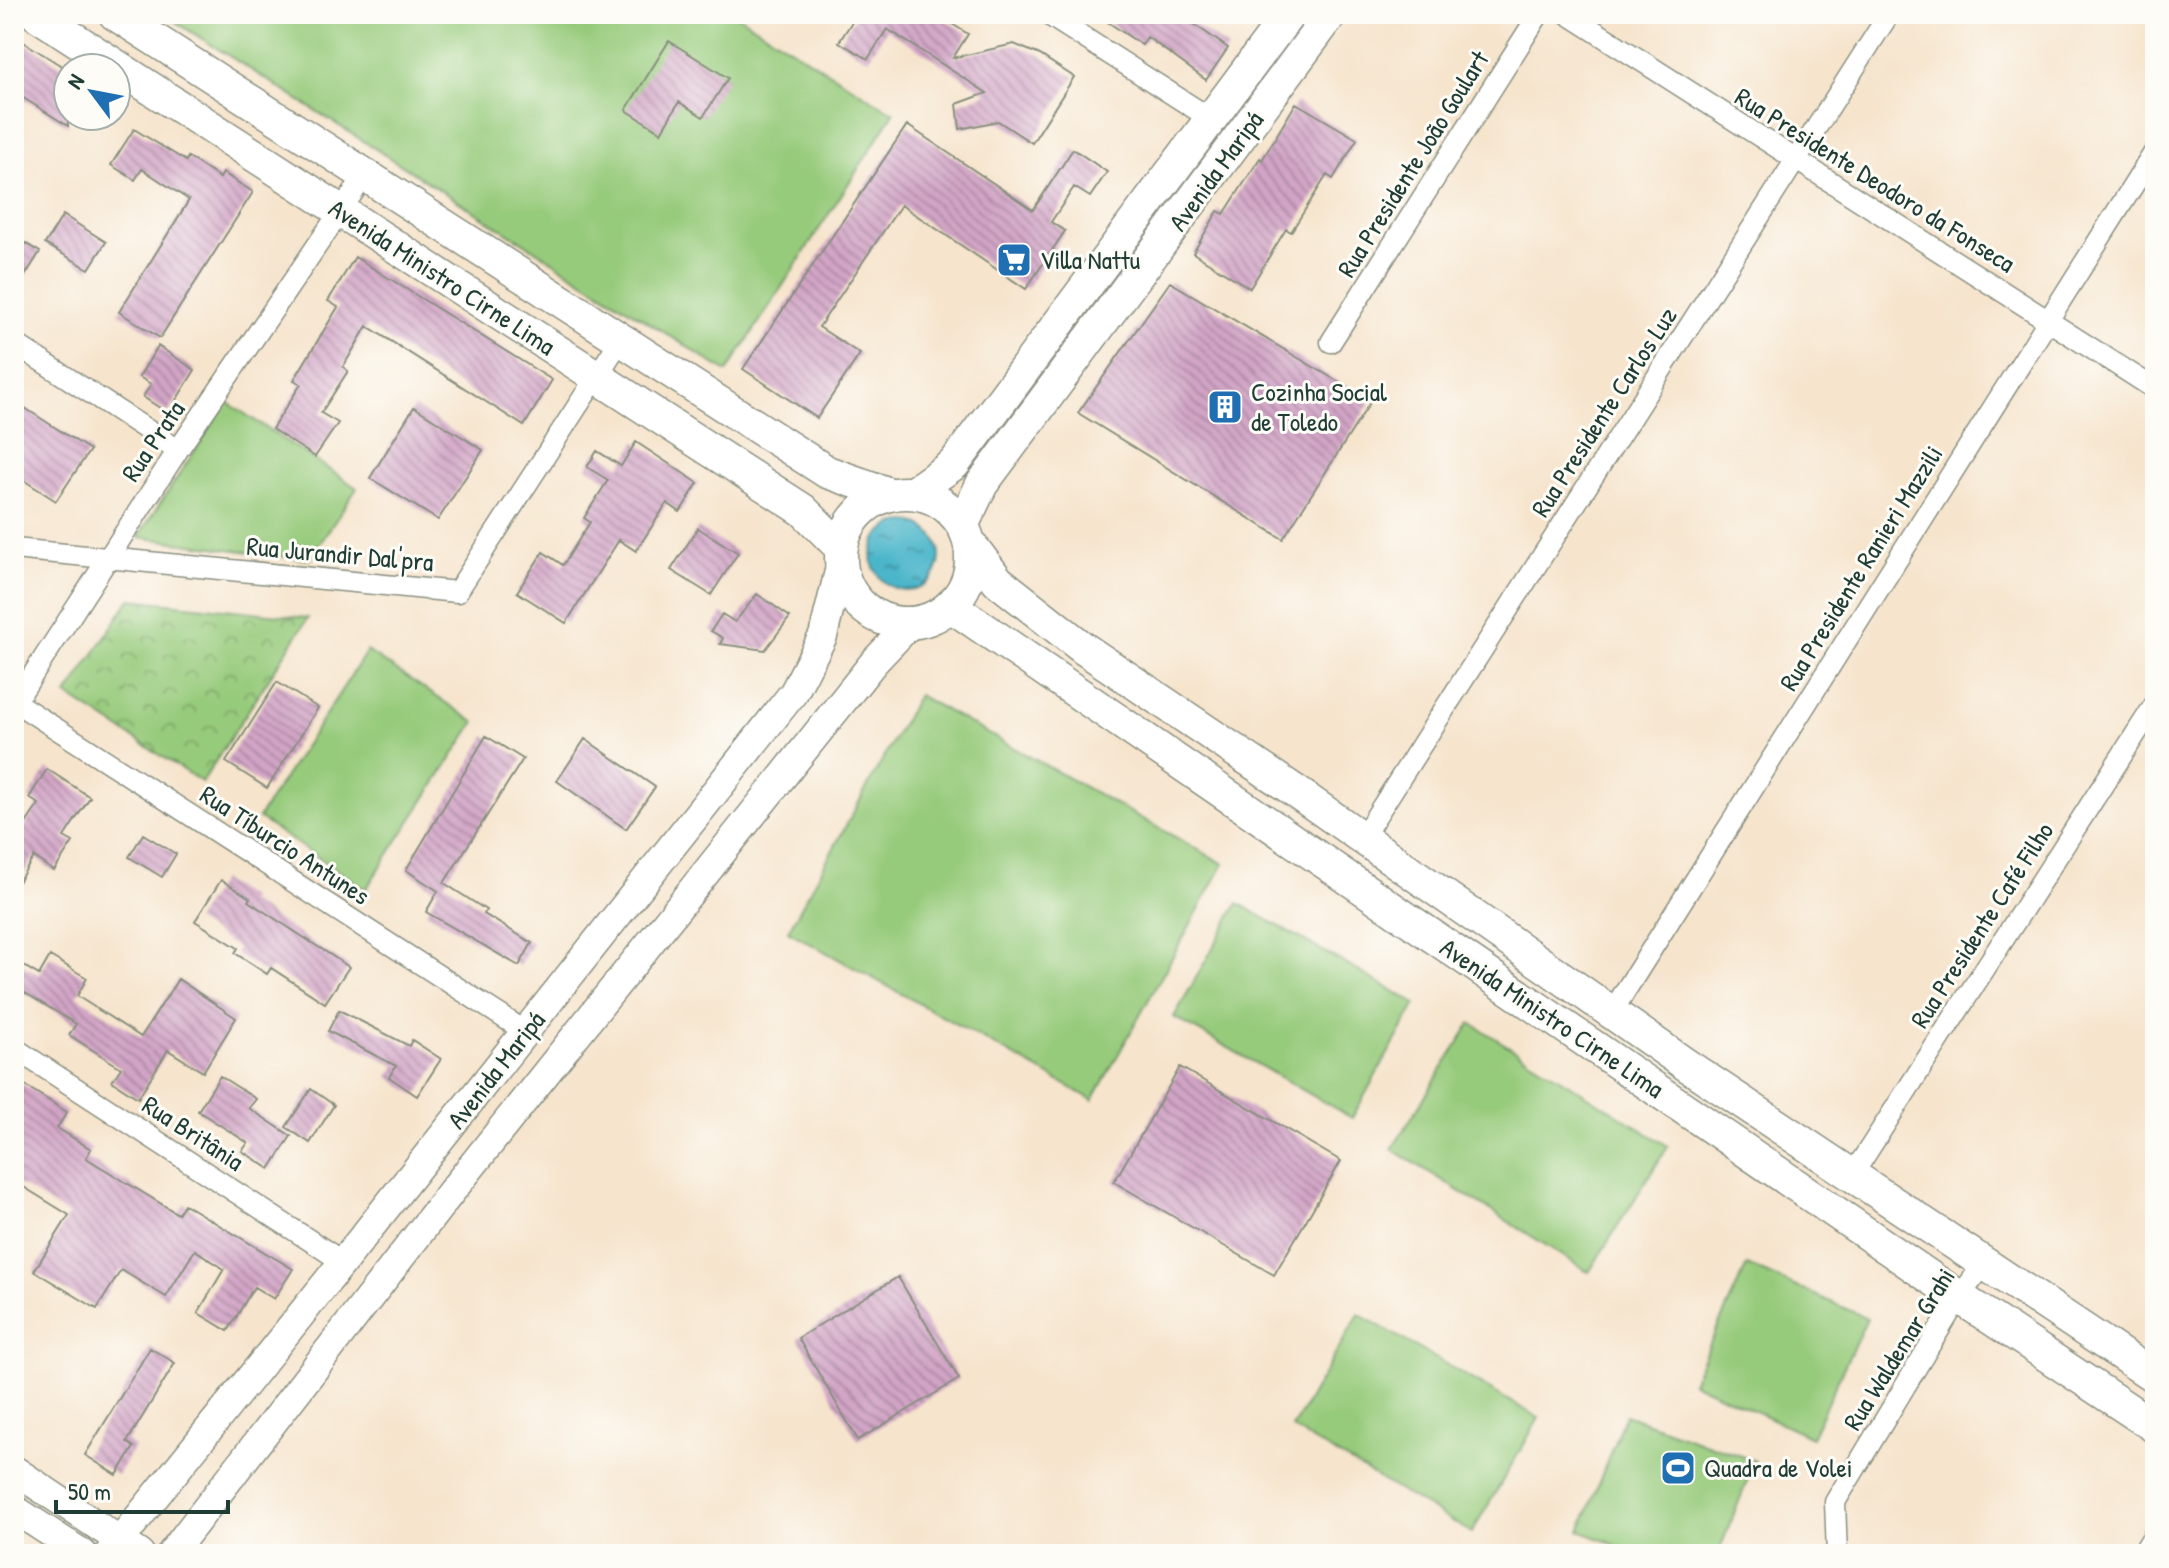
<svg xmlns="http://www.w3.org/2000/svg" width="2169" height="1568" font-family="'Patrick Hand',sans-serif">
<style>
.grass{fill:#97cb7b;stroke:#5b8458;stroke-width:2}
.park{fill:url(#park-crowns);stroke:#5b8458;stroke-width:2}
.water{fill:url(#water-ripples);stroke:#367a7f;stroke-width:2}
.building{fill:url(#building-back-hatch)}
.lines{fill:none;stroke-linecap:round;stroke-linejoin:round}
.street-casing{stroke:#8a9080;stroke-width:23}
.secondary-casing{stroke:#8a9080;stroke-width:31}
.primary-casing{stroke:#8a9080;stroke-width:35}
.street{stroke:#fff;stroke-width:20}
.secondary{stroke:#fff;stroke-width:28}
.primary{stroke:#fff;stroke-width:32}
.labels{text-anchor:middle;stroke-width:6;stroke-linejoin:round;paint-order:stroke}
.street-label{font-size:26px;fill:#1f3d34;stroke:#fdfcf7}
.poi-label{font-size:26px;fill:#1f3d34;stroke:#fdfcf7;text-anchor:start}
</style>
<defs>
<pattern id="park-crowns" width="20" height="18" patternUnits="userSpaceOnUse" patternTransform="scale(2)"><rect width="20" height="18" fill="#97cb7b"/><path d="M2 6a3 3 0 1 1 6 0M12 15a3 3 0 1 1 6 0" fill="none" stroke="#7ba666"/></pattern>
<pattern id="water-ripples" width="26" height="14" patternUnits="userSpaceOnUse" patternTransform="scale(2)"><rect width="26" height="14" fill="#4cb6ca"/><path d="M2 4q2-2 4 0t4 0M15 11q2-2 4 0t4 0" fill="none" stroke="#3f95a5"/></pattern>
<pattern id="building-back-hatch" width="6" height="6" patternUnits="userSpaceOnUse" patternTransform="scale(2)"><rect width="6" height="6" fill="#d2a4c6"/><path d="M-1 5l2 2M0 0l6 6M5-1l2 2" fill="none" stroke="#aa87a2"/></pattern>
</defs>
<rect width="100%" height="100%" fill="#fdfcf7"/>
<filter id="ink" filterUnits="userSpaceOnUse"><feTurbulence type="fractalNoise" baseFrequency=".0125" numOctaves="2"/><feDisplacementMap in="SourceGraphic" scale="16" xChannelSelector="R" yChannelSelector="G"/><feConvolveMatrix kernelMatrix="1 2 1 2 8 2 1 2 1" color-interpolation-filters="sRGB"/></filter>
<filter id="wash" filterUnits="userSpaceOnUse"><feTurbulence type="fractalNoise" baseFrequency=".006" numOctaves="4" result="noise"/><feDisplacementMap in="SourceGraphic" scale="32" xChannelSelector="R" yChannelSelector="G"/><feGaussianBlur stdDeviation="1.8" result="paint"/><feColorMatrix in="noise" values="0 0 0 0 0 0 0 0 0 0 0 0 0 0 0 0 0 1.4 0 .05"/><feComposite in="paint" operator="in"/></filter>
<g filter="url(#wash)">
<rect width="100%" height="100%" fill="#f6e4cc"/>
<!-- grass -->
<path class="grass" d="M163 14H735L894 113 727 372Z
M227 402 357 488 309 560 138 537Z
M367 651 475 722 366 889 258 818Z
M918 695 1224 864 1093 1100 788 931Z
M1238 903 1416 1004 1352 1118 1174 1017Z
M1471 1023 1668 1146 1589 1272 1392 1149Z
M1747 1265 1867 1318 1811 1437 1692 1382Z
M1359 1314 1539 1418 1472 1533 1292 1428Z
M1625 1415 1755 1461 1718 1554H1638L1580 1531Z"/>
<!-- park -->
<path class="park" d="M130 599 308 618 202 782 67 695Z"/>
<!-- water -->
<path class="water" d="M872 556a34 34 0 1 1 68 0a34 34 0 1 1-68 0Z"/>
<g id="blocks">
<!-- building -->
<path class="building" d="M857 14H936L968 34 953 58 1014 44 1040 55 1074 77 1032 143 998 121 960 129 957 104 987 93 887 29 868 59 839 42Z
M1096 14H1200L1194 24 1228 48 1206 80 1147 37 1142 45Z
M14 36 68 70V126L14 92Z
M669 41 728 78 703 117 679 102 661 132 626 110Z
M1296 103 1357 139 1333 179 1327 175 1291 232 1286 229 1250 288 1193 253 1218 211 1224 214 1260 158 1262 160Z
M907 125 1033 210 1073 149 1107 172 1090 197 1074 187 1051 222 1065 231 1026 289 901 205 819 327 860 354 817 418 743 369Z
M134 129 186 161 188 157 220 178 223 173 253 192 160 338 119 312 189 200 142 169 135 180 111 165Z
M63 215 106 242 89 269 45 244Z
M14 236 40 252 14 293Z
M355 257 552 380 524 426 367 326 343 367 348 371 321 413 338 423 315 457 272 429 301 384 294 380 338 307 328 301Z
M1170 282 1371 401 1283 539 1078 413Z
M158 346 195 370 168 413 143 397 151 384 139 377Z
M14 401 90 450 56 501 14 474Z
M414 407 483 450 438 520 370 478Z
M636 442 698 483 680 512 667 503 636 551 619 540 566 623 517 592 543 552 563 565 590 522 584 518 608 480 587 467 597 451 621 466Z
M698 528 738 553 711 595 671 570Z
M757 594 790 617 765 650 720 644 723 638 711 631 722 614 735 622Z
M277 682 318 708 267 788 226 762Z
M486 736 523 759 444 883 486 910 484 914 532 943 519 966 426 912 438 891 406 870Z
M585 739 655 787 626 829 557 781Z
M47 769 90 797 64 837 73 842 54 871 34 857 14 888V841L39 804 29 798Z
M143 834 176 854 162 877 129 857Z
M221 880 250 898 248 901 349 967 325 1003 271 968 267 974 235 953 238 948 195 921Z
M50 956 87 978 77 996 141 1037 178 979 236 1018 203 1072 168 1050 138 1098 112 1081 121 1068 69 1035 76 1024 14 986V960L39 975Z
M339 1010 409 1046 412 1040 441 1059 417 1096 389 1077 396 1066 328 1031Z
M1180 1067 1341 1161 1274 1275 1114 1182Z
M220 1076 256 1099 249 1108 291 1136 270 1169 242 1151 248 1143 198 1111Z
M21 1083 67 1112 57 1128 91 1149 86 1158 178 1214 184 1204 293 1269 274 1299 254 1287 228 1331 198 1313 224 1269 195 1250 166 1297 121 1270 97 1309 34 1271 69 1215 14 1181V1095Z
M311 1089 334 1105 310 1143 286 1127Z
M898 1277 959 1379 858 1440 798 1338Z
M150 1348 175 1363 127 1442 134 1447 117 1475 85 1455Z"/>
</g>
</g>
<g filter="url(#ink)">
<use href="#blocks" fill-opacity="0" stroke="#8a9080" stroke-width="2"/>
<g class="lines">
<defs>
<path id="street" d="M1047 14 1211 119
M1568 14 2155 389
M1331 342 1539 14
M14 343 178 450
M14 549 457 592 621 339
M15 702 526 1032
M14 704 178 450 365 175
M1362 838 1889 14
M1612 1012 2155 151
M14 1048 343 1262
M1853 1174 2155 704
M1837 1554 1835 1502 1959 1297 1985 1263
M2142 1554 2155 1533"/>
<path id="secondary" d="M14 1470 140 1554
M14 1509 83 1554
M109 1554 343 1262 794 692 823 636 841 563
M171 1554 451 1192 874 662 910 624"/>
<path id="primary" d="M36 14 803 510 841 548
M115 14 827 472 890 494
M914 492 954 464 1289 14
M841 558a65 65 0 1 1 130 0a65 65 0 1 1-130 0Z
M963 524 982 484 1331 14
M971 545 998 581 1083 648 1295 791 1685 1064 2155 1377
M951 606 1959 1297 2155 1427"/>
</defs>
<!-- street casing -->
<use href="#street" class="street-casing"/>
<!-- secondary casing -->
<use href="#secondary" class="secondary-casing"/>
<!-- primary casing -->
<use href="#primary" class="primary-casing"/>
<!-- street -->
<use href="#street" class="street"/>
<!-- secondary -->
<use href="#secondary" class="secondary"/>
<!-- primary -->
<use href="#primary" class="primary"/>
</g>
</g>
<!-- icons -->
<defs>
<symbol id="supermarket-square" viewBox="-11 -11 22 22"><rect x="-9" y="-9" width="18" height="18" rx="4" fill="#1f6fb2" stroke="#fdfcf7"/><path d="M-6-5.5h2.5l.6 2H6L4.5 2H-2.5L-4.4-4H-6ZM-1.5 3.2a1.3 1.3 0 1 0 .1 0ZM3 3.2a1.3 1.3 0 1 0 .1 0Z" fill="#fff"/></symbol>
<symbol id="building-square" viewBox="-11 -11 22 22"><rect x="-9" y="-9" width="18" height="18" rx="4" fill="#1f6fb2" stroke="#fdfcf7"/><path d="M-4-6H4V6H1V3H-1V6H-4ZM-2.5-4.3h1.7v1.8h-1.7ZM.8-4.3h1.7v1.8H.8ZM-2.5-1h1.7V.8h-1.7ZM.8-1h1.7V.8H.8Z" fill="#fff"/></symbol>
<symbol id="stadium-square" viewBox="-11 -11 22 22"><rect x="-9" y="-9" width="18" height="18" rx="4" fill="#1f6fb2" stroke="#fdfcf7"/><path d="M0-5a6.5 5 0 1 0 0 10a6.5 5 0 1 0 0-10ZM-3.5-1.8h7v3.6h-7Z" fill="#fff"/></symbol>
</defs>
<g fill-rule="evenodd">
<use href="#supermarket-square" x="994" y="240" width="40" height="40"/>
<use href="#building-square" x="1205" y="387" width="40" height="40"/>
<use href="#stadium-square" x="1658" y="1448" width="40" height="40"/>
</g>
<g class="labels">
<!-- street labels -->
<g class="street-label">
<text transform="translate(1413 164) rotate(-58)" y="9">Rua Presidente João Goulart</text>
<text transform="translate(1216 171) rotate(-54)" y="9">Avenida Maripá</text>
<text transform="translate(1875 180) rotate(32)" y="9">Rua Presidente Deodoro da Fonseca</text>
<text transform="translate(442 277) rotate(33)" y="9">Avenida Ministro Cirne Lima</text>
<text transform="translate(1604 412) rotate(-57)" y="9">Rua Presidente Carlos Luz</text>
<text transform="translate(153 441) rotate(-56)" y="9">Rua Prata</text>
<text transform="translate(340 554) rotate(5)" y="9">Rua Jurandir Dal'pra</text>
<text transform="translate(1861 568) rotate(-58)" y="9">Rua Presidente Ranieri Mazzili</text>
<text transform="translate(285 845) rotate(33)" y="9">Rua Tíburcio Antunes</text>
<text transform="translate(1982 925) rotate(-57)" y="9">Rua Presidente Café Filho</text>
<text transform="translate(1552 1018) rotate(34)" y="9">Avenida Ministro Cirne Lima</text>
<text transform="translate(496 1070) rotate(-52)" y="9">Avenida Maripá</text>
<text transform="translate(193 1133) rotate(33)" y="9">Rua Britânia</text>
<text transform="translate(1899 1349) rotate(-58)" y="9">Rua Waldemar Grahi</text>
</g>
<!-- poi labels -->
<g class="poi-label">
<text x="1040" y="269">Villa Nattu</text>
<text x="1251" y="401">Cozinha Social<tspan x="1251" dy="30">de Toledo</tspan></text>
<text x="1704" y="1477">Quadra de Volei</text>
</g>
</g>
<!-- margin -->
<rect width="2169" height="1568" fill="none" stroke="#fdfcf7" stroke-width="48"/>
<!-- north arrow -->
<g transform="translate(92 92) rotate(302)"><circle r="38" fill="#fdfcf7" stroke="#a4b0a9" stroke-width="2"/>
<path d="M0-6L14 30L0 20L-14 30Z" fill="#1f6fb2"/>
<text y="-12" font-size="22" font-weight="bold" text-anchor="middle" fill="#1f3d34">N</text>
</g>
<!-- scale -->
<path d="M56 1500v12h172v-12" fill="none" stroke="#1f3d34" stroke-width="4"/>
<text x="68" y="1500" font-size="24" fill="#1f3d34" stroke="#fdfcf7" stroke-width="6" paint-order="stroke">50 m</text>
</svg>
